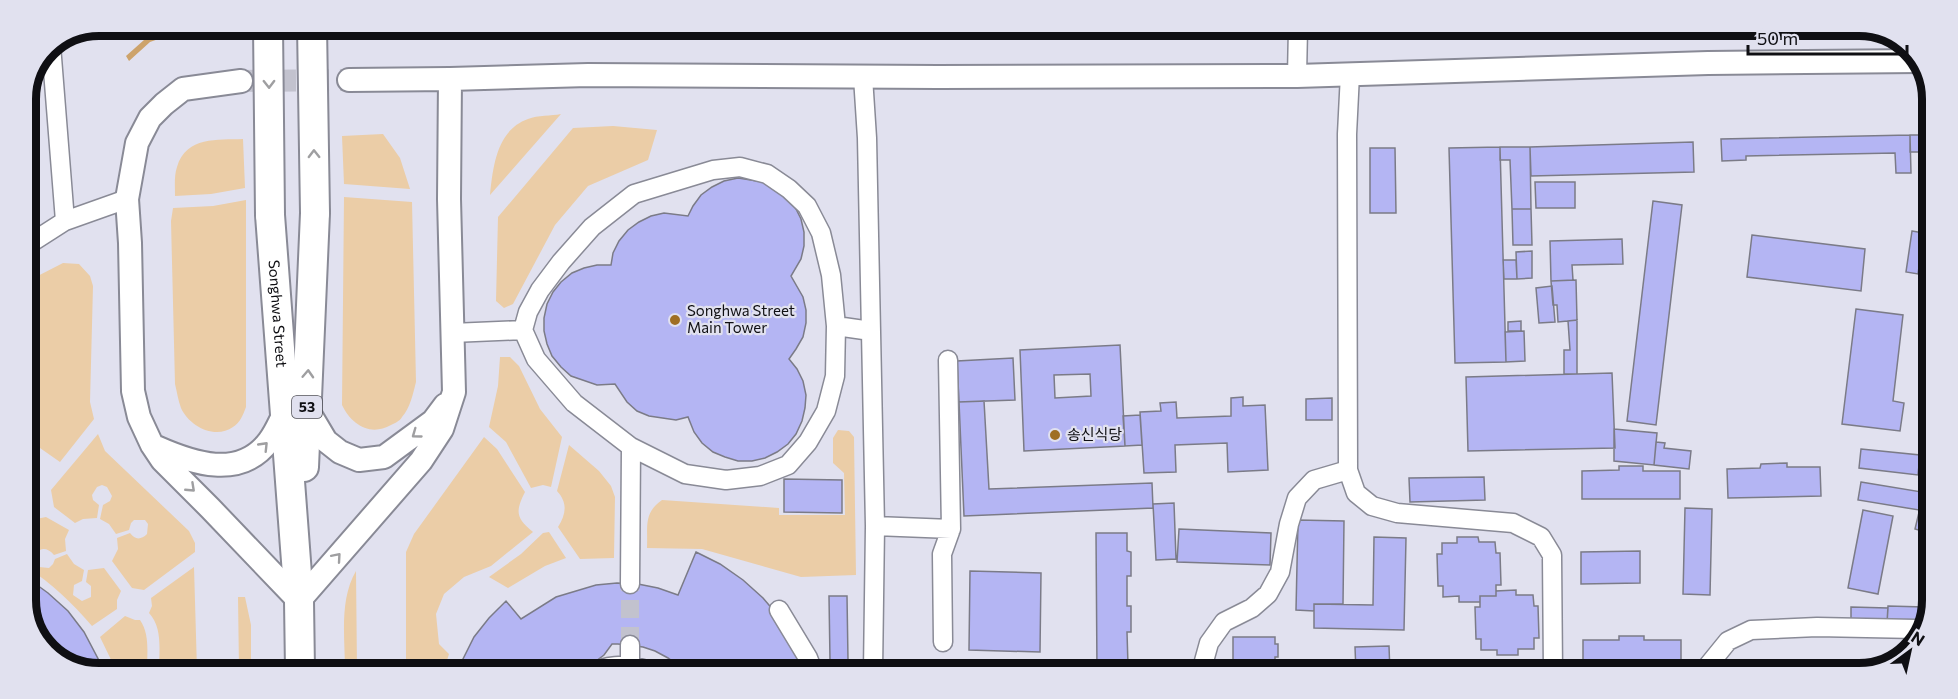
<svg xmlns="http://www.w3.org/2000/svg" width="1958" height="699" font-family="Commissioner,'Noto Sans KR',sans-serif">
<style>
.green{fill:#ebcda7}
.forest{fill:#cda36b}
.building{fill:#b4b5f3;stroke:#7b7b87;stroke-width:1.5;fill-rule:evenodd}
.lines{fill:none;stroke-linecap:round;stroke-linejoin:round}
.minor-tunnel{stroke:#c2c2ce;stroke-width:18;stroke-dasharray:18 9;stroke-linecap:butt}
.tertiary-tunnel{stroke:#c2c2ce;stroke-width:22;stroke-dasharray:22 11;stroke-linecap:butt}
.minor-casing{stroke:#898a96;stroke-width:21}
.tertiary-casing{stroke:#898a96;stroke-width:26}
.primary-casing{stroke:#898a96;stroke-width:32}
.minor{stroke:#fff;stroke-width:18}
.tertiary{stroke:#fff;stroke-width:22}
.primary{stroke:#fff;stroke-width:28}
.primary-bridge-casing{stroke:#898a96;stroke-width:32;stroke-linecap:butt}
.primary-bridge{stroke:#fff;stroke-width:28}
.oneway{stroke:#9f9fa1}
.poi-dot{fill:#9f6e23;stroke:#e1e1ef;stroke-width:2}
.labels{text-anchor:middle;stroke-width:4.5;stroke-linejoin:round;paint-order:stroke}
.shield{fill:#e1e1ef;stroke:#4e4e55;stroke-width:1.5}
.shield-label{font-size:14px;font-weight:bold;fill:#0f0f13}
.poi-label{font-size:15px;fill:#0f0f13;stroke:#e1e1ef;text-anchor:start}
.street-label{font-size:15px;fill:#0f0f13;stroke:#e1e1ef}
.rim{fill:none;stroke:#0f0f13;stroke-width:8}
</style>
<rect width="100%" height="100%" fill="#e1e1ef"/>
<!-- green -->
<path class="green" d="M561 114 490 195C493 166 497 130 528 119 538 115 551 116 561 114Z
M613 126 657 130 648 160 588 186 555 225 513 304 504 308 496 301 498 217 573 128Z
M383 134 400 158 410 189 344 184 342 136Z
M243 139 245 188 211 194 175 196C175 186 174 176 177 167 186 136 218 140 243 139Z
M344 197 412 202 416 382C413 394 410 408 402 417 400 421 395 423 391 425 370 437 351 424 342 405Z
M246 200V407C243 415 240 423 233 427 215 440 189 426 181 408 178 400 177 392 175 384L171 221 173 208 213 206Z
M63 263 79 264 90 276 93 286 90 402 94 419 60 462 30 441 26 442V282Z
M500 357H510L519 366 540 409 562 437 551 487 543 485 531 488 506 442 489 427 498 386Z
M838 430 849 431 854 437 856 575 801 577 702 549 647 548C648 527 643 513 662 500L779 508V515H845L844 473 833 463V438Z
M98 434 105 451 189 531 195 543V552L144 590 132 588 112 561 118 549 117 538 130 533C135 540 141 540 147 534L148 524 145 520H134L131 523 129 530 116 534 109 524 100 519 103 505 110 501 112 496 107 487 102 485 97 487 92 495 93 500 99 505 97 518 83 519 75 523 54 507 51 490Z
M484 437 497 449 525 492C515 512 516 518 533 532L491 566 464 577 444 594 436 614 439 644 449 654 444 670H406V552L414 534Z
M569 445 599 471 611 486 615 497 614 558 580 559 558 527C566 514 568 503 557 491Z
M46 517 69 530 65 539 66 551 54 555C43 541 28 554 39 567L49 568 53 564 55 559 67 554 74 564 84 570 82 581 74 585 73 595 82 601 91 597V586L86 582 88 570 104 568 121 591 117 600V609L92 626C72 603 52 583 26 567V521L29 518 36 519Z
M549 532 566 558 545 566 508 588 489 577 521 554 543 533Z
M194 567 197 670H159C159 651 163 628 149 613L152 606 151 598Z
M356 571 357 670H345C345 639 339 600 356 571Z
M238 597H245L251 625V670H239Z
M125 616 135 620H140C150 634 147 654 147 670H116L100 637Z"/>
<!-- forest -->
<path class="forest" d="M154 26H195L150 42 129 61 126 56 153 32Z"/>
<!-- building -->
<path class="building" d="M1910 135H1932V152H1910Z
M1910 135 1911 173H1896L1895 153 1746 156V160L1722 161 1721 139Z
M1693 142 1694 172 1531 176 1530 147Z
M1500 147H1530L1531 209H1512L1510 160H1500Z
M1500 147 1506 362 1455 363 1449 148Z
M1370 148H1395L1396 213H1370Z
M738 178 764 182 787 196 795 207 801 219 804 232V246L801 259 791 276 803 297 806 310V323L803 337 796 349 789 359 797 369 803 381 806 395 805 408 802 421 796 434 788 444 777 452 765 458 752 461H738L725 457 713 452 702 443 694 432 688 417 676 420 649 416 637 411 627 402 615 384 597 385 571 376 561 367 552 356 547 344 544 331V318L547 304 553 292 561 282 572 273 584 268 597 265H611L613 253 619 241 628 230 639 222 651 216 664 213 688 216 693 206 701 195 712 187 724 181Z
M1535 182H1575V208H1536Z
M1653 201 1682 205 1656 425 1627 421Z
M1928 203H1932L1931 276 1918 274Z
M1512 209H1531L1532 245H1513Z
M1912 231 1924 233 1918 274 1906 272Z
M1752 235 1865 249 1861 291 1747 277Z
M1622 239 1623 264 1572 265 1573 280 1551 281 1550 241Z
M1532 251V278L1517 279 1516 252Z
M1503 260H1516L1517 279H1504Z
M1576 280 1577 320 1558 322 1557 305H1553L1551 281Z
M1552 286 1555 322 1539 323 1536 288Z
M1856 309 1903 315 1893 401 1904 403 1900 431 1842 424Z
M1577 320V374H1564V350H1570L1568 321Z
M1521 321V331H1508V322Z
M1524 331 1525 361 1506 362 1505 332Z
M1120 345 1125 446 1024 451 1020 350ZM1090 374 1091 396 1055 398 1054 375Z
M1013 358 1015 400 959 402 957 361Z
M1612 373 1615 448 1468 451 1466 377Z
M1243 397V406L1265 405 1268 470 1228 472 1227 443 1175 445 1176 472 1144 473 1140 412 1161 411 1160 403 1176 402 1177 418 1231 416V398Z
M1332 398V420H1306V399Z
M984 401 989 489 1152 483 1153 508 964 516 959 402Z
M1140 415 1142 445 1125 446 1123 416Z
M1614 429 1657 433 1654 465 1614 461Z
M1656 442 1665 443 1664 448 1691 451 1689 469 1654 465Z
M1861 449 1920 455 1918 475 1859 468Z
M1787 463V467H1820L1821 496 1728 498 1727 469 1760 468 1761 464Z
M1619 466H1643V471H1680V499H1582V471L1619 470Z
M1484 477 1485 500 1410 502 1409 478Z
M784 479 842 480V513L784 512Z
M1861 482 1922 492 1919 510 1858 500Z
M1174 503 1176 559 1156 560 1153 504Z
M1685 508 1712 509 1710 595 1683 594Z
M1920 508 1929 510V533L1915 529Z
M1863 510 1893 516 1878 594 1848 588Z
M1298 520 1344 521 1343 604H1314V611L1296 610Z
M1179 529 1271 533 1270 565 1177 562Z
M1096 533H1127V551L1131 552V576H1127V606H1131V632H1127L1128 665H1131V672H1097Z
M1374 537 1406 538 1404 630 1314 628V604L1373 605Z
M1457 537H1478L1479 542H1495L1496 553H1500L1501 585H1496V596H1480V602H1459V596L1443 597V586H1438L1437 554H1442V543H1457Z
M1640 551V583L1581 584V552Z
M696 552 720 564 743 580 763 598 780 618 808 671H685L668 658 655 651 643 647 618 644H612L604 655 596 661 586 665 575 666 563 663 555 671H457L474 637 489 618 506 601 521 619 556 597 596 585 617 583 638 584 658 588 678 595Z
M970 571 1041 573 1040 652 969 650Z
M26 577 48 593 68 611 84 632 104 670H75L41 645 26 605Z
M1516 590V595H1533L1534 606H1538L1539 638H1534V649H1518V655H1497V650H1481V639H1476L1475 607H1480V596H1496V591Z
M829 596H847L848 660H830Z
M1888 606 1924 607V623H1887Z
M1851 607 1888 608 1887 623 1851 622Z
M1619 636H1644V640H1681V669L1583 668V640H1619Z
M1233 637H1275V644H1278V657H1275V672H1233Z
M1389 646 1390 673 1356 672 1355 647Z
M1416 660H1528V673H1416Z
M1803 665H1827V669H1863V672L1769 673V669H1803Z"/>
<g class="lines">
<!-- minor-tunnel -->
<path class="minor-tunnel" d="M630 645V584"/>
<!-- tertiary-tunnel -->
<path class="tertiary-tunnel" d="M241 81 349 80"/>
<defs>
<path id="minor" d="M51 45 65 221
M1297 76 1298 28
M863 77 867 138 875 526 873 671
M740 167 767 174 789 189 807 206 821 233 831 275 836 326 835 376 826 411 808 442 788 465 760 476 726 480 685 474 631 447 574 403 536 359 523 330 528 312 540 290 561 262 592 227 634 194 713 170Z
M26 246 65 221 127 199
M836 326 871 331
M452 333 523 330
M1348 470 1356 493 1372 506 1397 513 1513 523 1541 537 1552 555 1553 673
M875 526 951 529
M630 584 631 447
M779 610 808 658 813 671
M943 642 942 554 951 529 948 360
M630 666V645
M596 671C612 664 632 664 649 671
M1201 672 1209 643 1224 622 1252 608 1268 594 1280 572 1289 524 1297 498 1314 480 1348 470 1347 134 1350 74
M1702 673 1728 641 1751 630 1817 627 1916 629 1926 627"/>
<path id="tertiary" d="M349 80 450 79 588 75 938 77 1297 76 1708 63 1920 61
M241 81 183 89 164 104 150 118 137 143 127 199 130 243 133 391 139 417 152 445 162 460 210 508 299 601 421 461 442 429 454 392 449 199 450 79
M307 409 326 441 340 452 359 460 384 457 433 421 445 405
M156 447C192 463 240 480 269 441 276 432 280 421 285 412"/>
<g id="primary">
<path id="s1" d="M270 215 299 601 300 670"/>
<path d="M304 467 315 213"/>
</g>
</defs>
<!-- minor casing -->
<use href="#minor" class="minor-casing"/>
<!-- tertiary casing -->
<use href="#tertiary" class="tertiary-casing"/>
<!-- primary casing -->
<use href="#primary" class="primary-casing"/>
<!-- minor -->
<use href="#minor" class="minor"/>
<!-- tertiary -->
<use href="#tertiary" class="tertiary"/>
<!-- primary -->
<use href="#primary" class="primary"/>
<defs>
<path id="primary-bridge" d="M268 26 270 215
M312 26 315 213"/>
</defs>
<!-- primary-bridge casing -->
<use href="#primary-bridge" class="primary-bridge-casing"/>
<!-- primary-bridge -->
<use href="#primary-bridge" class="primary-bridge"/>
</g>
<!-- one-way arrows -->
<defs><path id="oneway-chevron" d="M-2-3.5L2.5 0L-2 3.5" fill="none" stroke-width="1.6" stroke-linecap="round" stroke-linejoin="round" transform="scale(1.5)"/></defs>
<g class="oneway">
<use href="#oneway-chevron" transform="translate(269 84) rotate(89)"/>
<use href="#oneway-chevron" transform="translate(314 154) rotate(-91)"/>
<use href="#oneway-chevron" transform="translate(308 374) rotate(-87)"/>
<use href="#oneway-chevron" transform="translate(416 434) rotate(144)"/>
<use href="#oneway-chevron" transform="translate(264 446) rotate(-46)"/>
<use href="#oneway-chevron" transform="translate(191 488) rotate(43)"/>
<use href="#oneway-chevron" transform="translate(337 557) rotate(-49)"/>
</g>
<!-- markers -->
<g class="poi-dot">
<circle cx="675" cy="320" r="6"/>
<circle cx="1055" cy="435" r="6"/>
</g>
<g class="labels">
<!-- shield labels -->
<rect class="shield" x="292" y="396" width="30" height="22" rx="4.5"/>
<g class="shield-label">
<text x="307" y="412">53</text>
</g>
<!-- poi labels -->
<g class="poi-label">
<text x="687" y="316">Songhwa Street<tspan x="687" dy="17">Main Tower</tspan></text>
<text x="1067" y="440">송신식당</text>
</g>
<!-- street labels -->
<g class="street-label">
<text dy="5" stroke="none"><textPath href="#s1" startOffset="99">Songhwa Street</textPath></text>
</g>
</g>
<!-- crop -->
<path d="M0 0H1958V699H0ZM99 36H1859A63 63 0 0 1 1922 99V600A63 63 0 0 1 1859 663H99A63 63 0 0 1 36 600V99A63 63 0 0 1 99 36Z" fill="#e1e1ef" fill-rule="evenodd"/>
<path class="rim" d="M99 36H1859A63 63 0 0 1 1922 99V600A63 63 0 0 1 1859 663H99A63 63 0 0 1 36 600V99A63 63 0 0 1 99 36Z"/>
<!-- north arrow -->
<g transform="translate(1910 651) rotate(33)" stroke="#e1e1ef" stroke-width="4.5" paint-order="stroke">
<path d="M0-4.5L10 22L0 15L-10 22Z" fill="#0f0f13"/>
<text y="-9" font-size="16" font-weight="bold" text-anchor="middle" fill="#0f0f13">N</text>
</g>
<!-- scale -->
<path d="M1748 45v9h159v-9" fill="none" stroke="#0f0f13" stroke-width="3"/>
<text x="1757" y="45" font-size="18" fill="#0f0f13" stroke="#e1e1ef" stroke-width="4.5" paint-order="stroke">50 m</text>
</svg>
